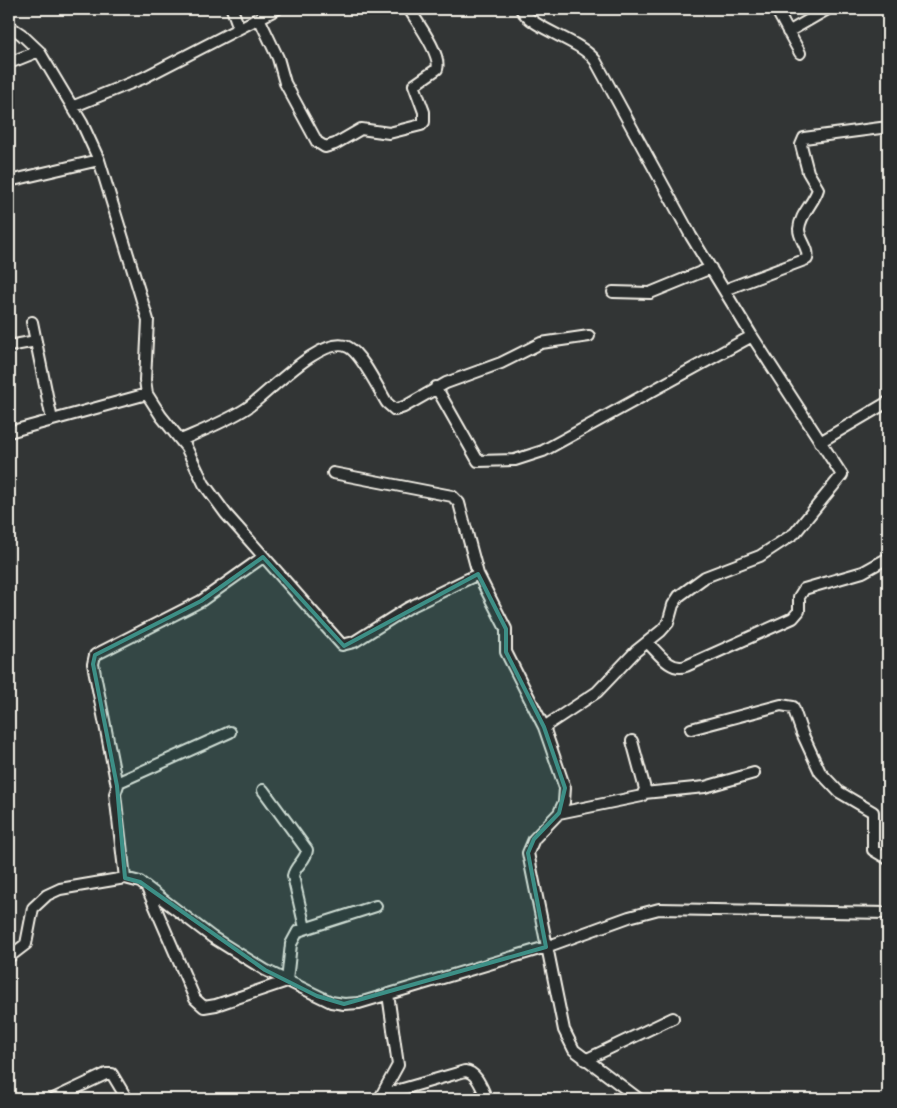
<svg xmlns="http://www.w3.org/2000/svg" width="897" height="1108" font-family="Itim,sans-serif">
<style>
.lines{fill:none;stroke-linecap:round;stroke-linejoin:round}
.street-casing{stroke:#f4f1e8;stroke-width:14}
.street{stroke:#2a2d2e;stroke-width:10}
.marked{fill:#3d8f86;fill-opacity:0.2;stroke:#3d8f86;stroke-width:4;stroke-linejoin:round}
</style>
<rect width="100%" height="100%" fill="#323535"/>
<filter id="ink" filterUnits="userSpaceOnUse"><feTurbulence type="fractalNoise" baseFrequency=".02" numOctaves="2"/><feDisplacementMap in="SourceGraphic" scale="10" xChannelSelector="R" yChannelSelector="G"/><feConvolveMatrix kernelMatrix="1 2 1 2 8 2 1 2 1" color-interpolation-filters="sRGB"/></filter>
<g filter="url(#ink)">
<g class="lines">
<defs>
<path id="street" d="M232 9 239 28
M521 9C533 30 577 38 595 60L691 236 752 336 842 475 795 533 760 556 705 577 679 596 673 605 668 623 661 631 636 651 597 692 544 727
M776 9 800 53
M259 18 278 58 285 83 317 142 325 147 335 144 361 129 389 133 421 125 424 122V112L414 85 437 69C442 55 417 22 409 9
M9 26 21 34 39 51 82 123 99 160 148 320 145 380 147 394 161 416 186 447 204 484 226 514 342 645 354 642 408 608 478 574
M788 32 828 9
M9 63 39 51
M72 107 143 78 277 9
M9 181 99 160
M724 290 807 259C810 248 799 240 799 229 800 214 814 203 818 189L808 172 801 145 804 138 888 127
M613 292 650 293 711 268
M32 322 52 420
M9 346 36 341
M436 387 478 461 515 460 543 451 752 336
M9 432 147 394
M181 440C204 430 227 421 247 408 269 393 322 334 348 347 361 353 379 390 387 403L395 410 404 407 446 383 501 363 541 343 589 336
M820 442 888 402
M333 473 452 496 459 503 478 574 506 629V652L544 727 565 788 564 802 559 813 534 839 528 853 564 1030 574 1050 639 1099
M647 642C658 652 670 672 686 666L793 618 799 611V597L804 589 863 572 888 558
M691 729 781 705 793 707 802 733 820 772 839 792 873 812V850L888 859
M117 786 93 664 95 655 201 601 263 557
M263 790 307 850C306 861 295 865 293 876L305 928
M644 793 705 787 754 773
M559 813 642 796 645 789 632 741
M125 878 115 794 119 782 230 732
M147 888 195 999 204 1007 216 1005 287 981 291 944 298 931 376 906
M9 957 26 944 33 908 47 895 60 889 125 878 140 882 212 937 265 970 331 1002 344 1004 359 1003 546 947 629 917 659 909 888 913
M585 1060 673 1018
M382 1095 465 1071C477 1072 482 1089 487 1099
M381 1096 398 1065 388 994
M53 1099 106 1074H112L127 1099"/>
</defs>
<!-- street casing -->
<use href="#street" class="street-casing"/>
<!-- street -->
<use href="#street" class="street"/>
</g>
</g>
<!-- marked area -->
<path class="marked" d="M263 557 344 646 478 574 506 629V652L544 727 565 788 559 813 534 839 528 853 546 947 344 1004 317 996 265 970 140 882 125 878 117 786 93 664 95 655 201 601Z"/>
<!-- margin -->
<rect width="897" height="1108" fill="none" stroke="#2a2d2e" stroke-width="30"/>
<rect x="15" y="15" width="867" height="1078" fill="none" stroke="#f4f1e8" stroke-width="2" filter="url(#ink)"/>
</svg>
